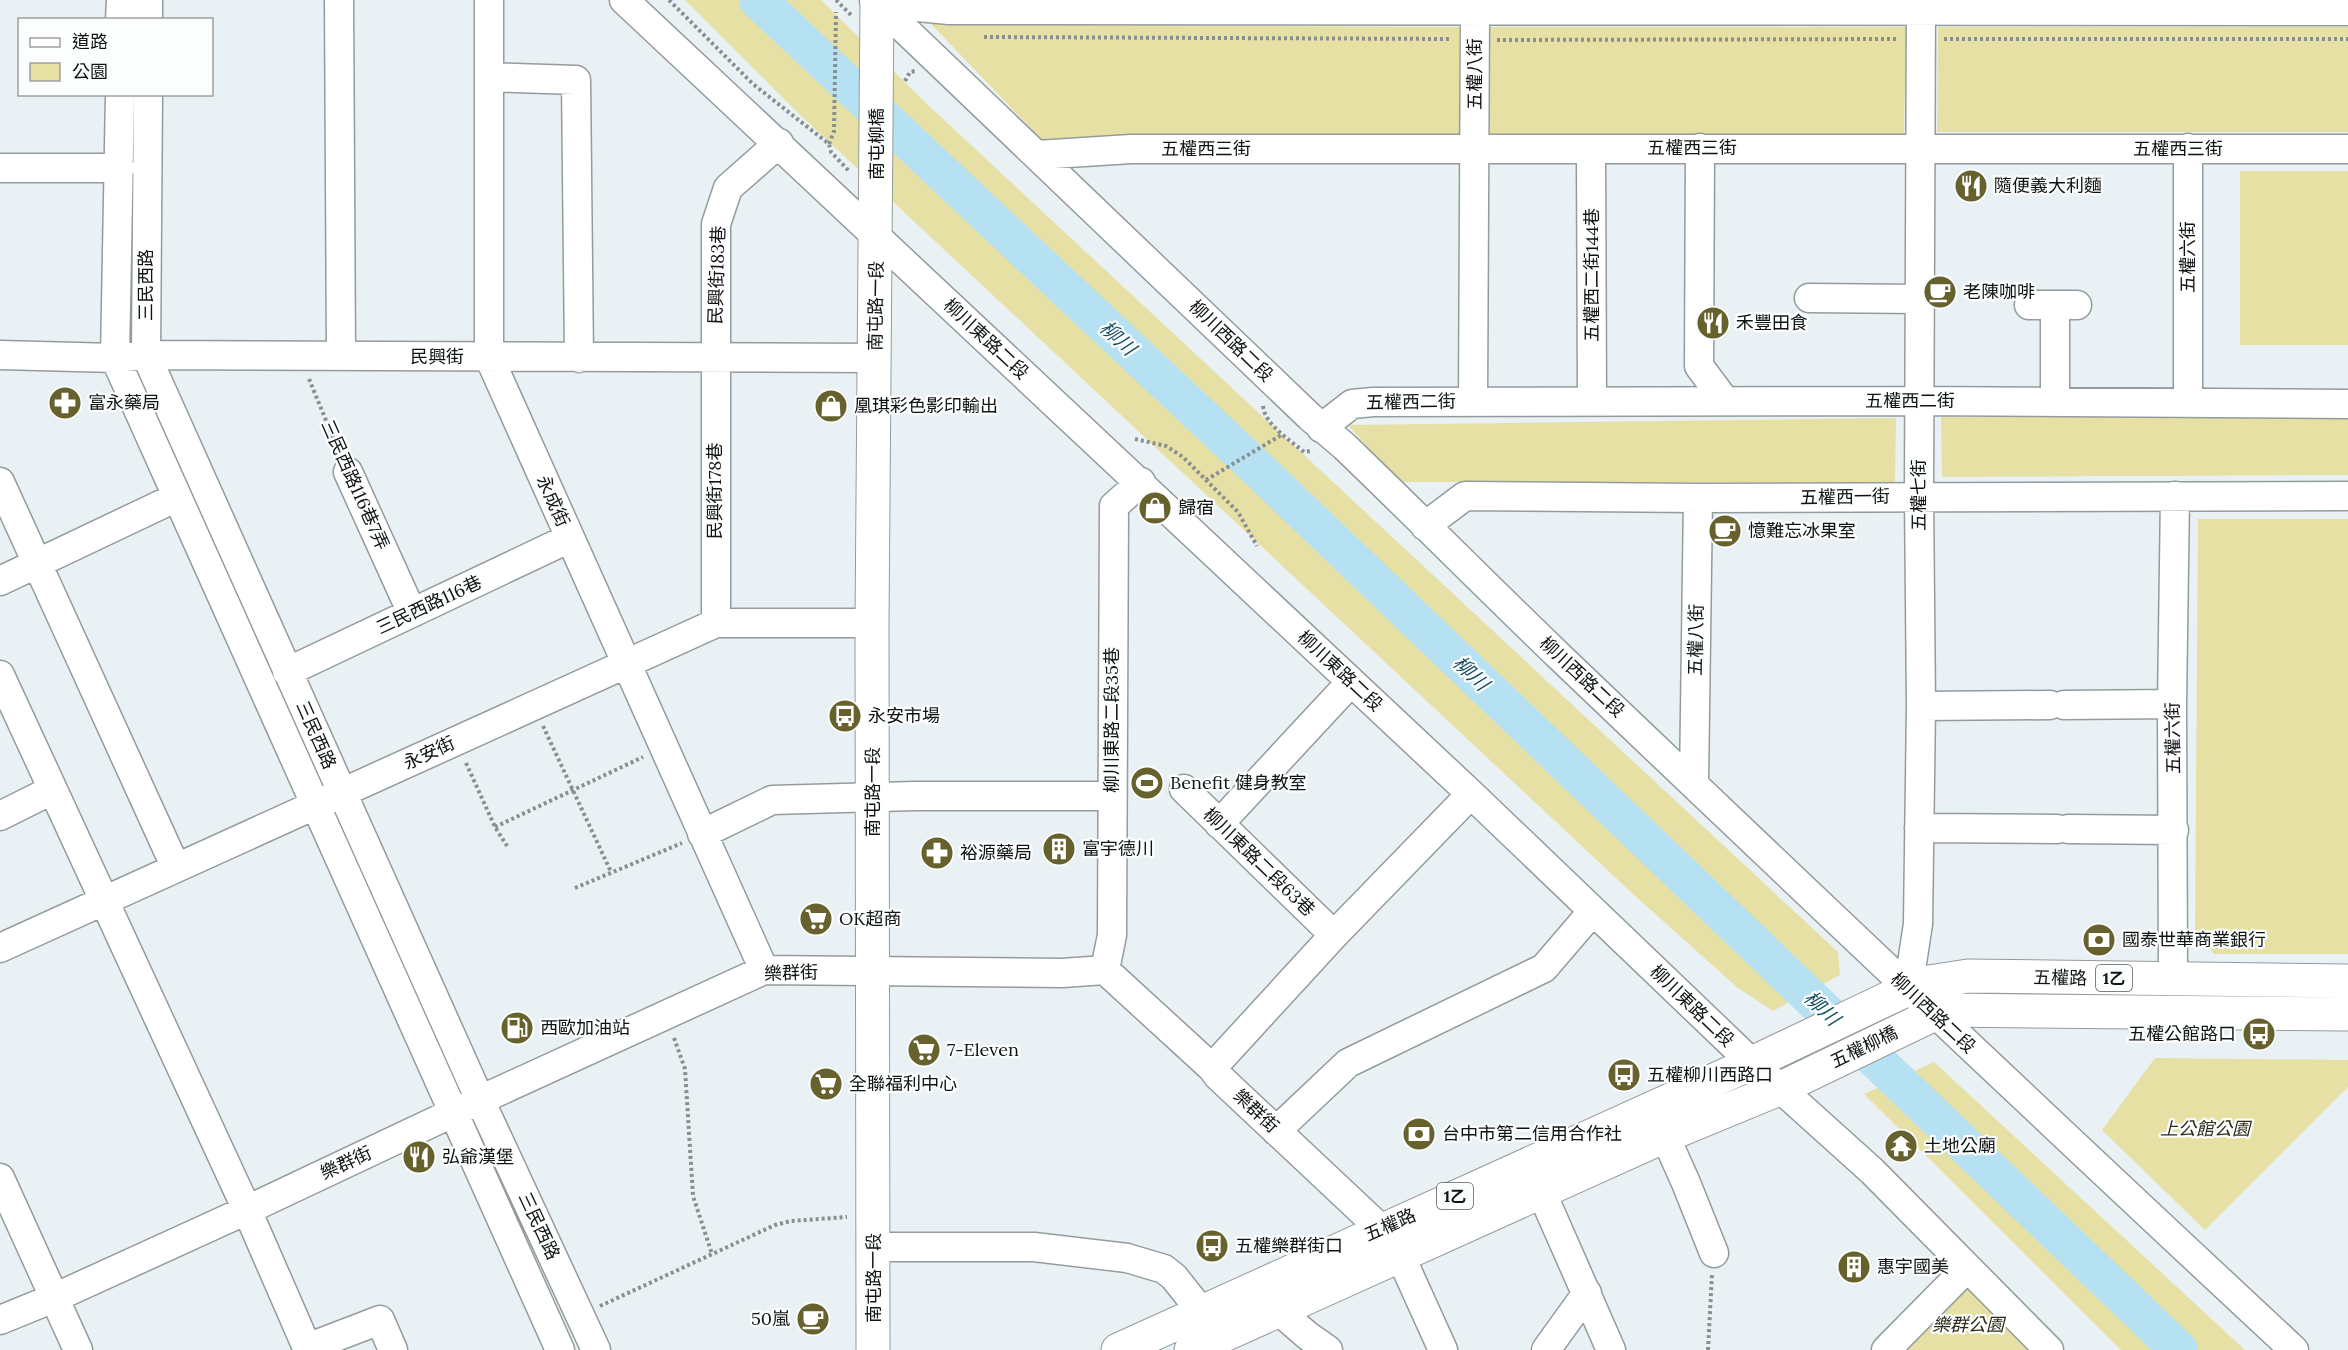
<svg xmlns="http://www.w3.org/2000/svg" width="2348" height="1350" font-family="Lora,'Noto Sans TC',serif">
<style>
.green{fill:#e6e0a4}
.lines{fill:none;stroke-linecap:round;stroke-linejoin:round}
.river{stroke:#b5e1f3;stroke-width:38}
.minor-casing{stroke:#949b9d;stroke-width:31}
.major-casing{stroke:#949b9d;stroke-width:35}
.path{stroke:#898e91;stroke-width:4;stroke-dasharray:3 3;stroke-linecap:butt}
.minor{stroke:#fff;stroke-width:28}
.major{stroke:#fff;stroke-width:33}
.labels{text-anchor:middle;stroke-width:4.5;stroke-linejoin:round;paint-order:stroke}
.shield{fill:#fcfefe;stroke:#57595a;stroke-width:1.5}
.shield-label{font-size:16px;font-weight:bold;fill:#101213}
.street-label{font-size:18px;fill:#101213;stroke:#fcfefe}
.poi-label{font-size:18px;fill:#101213;stroke:#fcfefe;text-anchor:start}
.park-label{font-size:18px;font-style:italic;fill:#2d2b18;stroke:#fcfefe}
.water-label{font-size:20px;font-style:italic;fill:#184f61;stroke:#fcfefe}
</style>
<rect width="100%" height="100%" fill="#eaf1f5"/>
<!-- green -->
<path class="green" d="M685 0H821L928 105 1838 952 1840 975 1773 1011 1738 988 1633 894 797 112Z
M931 24 1459 27V141L1041 139Z
M1483 27H1906L1904 134 1483 140Z
M1938 27H2348V132H1937Z
M2240 171H2348V345H2240Z
M2348 416V475L1942 477 1941 417Z
M1896 418 1895 482H1399L1348 425Z
M2198 519H2348V954H2214L2195 932Z
M2155 1058 2348 1060V1087L2205 1230 2102 1130Z
M1934 1062 2245 1350H2121L1864 1094Z
M1968 1289 2031 1350H1907Z"/>
<g class="lines">
<!-- river -->
<path class="river" d="M758 0 1262 473 2179 1350"/>
<defs>
<path id="minor" d="M339 0 341 356
M489 0V357L764 970
M624 0 1471 794 1752 1063 1872 1171 2049 1350
M874 0 1310 417 1344 446C1417 516 1488 588 1561 658 1804 890 2048 1121 2294 1350
M877 3 949 10 2348 11
M120 20 121 0
M148 20V0
M489 77 576 80 579 358
M120 94 115 358 560 1350
M148 94 146 355 480 1100 596 1350
M1700 148 1699 366 1725 401
M2188 148V402
M1591 149 1592 401
M1037 155 1131 149H2348
M0 168H120
M1809 298 1920 299
M2029 305H2077
M2055 305V402
M0 355 115 358 146 355 875 358
M1473 401 1475 11 1480 0
M1321 428 1352 404 1373 402 1919 401 2348 404
M348 472 412 613
M0 482 176 868
M1425 526 1465 496 1698 498 2348 496
M0 581 177 497
M716 623V224L728 188 779 143
M287 672 570 538
M0 675 247 1210 308 1350
M2064 705 2172 704
M1921 706 2050 705
M1694 782 1698 498
M1184 789 1334 935
M0 816 52 790
M1219 824 1351 682
M1919 828 2057 829
M2068 829 2174 830
M702 834 772 800 915 796H1112
M0 948 716 623H872
M1105 970 1112 935 1114 506 1141 482
M2173 979 2172 704 2175 496
M1908 989 1918 924 1921 706 1919 496 1921 0
M1212 1068 1334 935 1471 794
M1276 1131 1348 1063 1544 968 1592 912
M1665 1136 1686 1183 1714 1253
M0 1178 78 1350
M1541 1191 1611 1350
M874 1247H1034L1127 1258 1164 1269 1174 1277 1201 1311
M1278 1310 1308 1336 1328 1350
M0 1320 54 1298 247 1210 480 1100 764 970 1062 973 1105 970 1212 1068 1218 1076 1381 1229 1400 1255 1443 1350
M307 1348 380 1320 393 1350
M1546 1350 1587 1293
M1886 1350 1967 1268"/>
<path id="major" d="M873 1350 872 623 877 0
M1118 1350 1752 1063 1908 989 1929 982 1968 976 2348 981
M1191 1350 1665 1136 1779 1089 1943 1010 2348 1014"/>
</defs>
<!-- minor casing -->
<use href="#minor" class="minor-casing"/>
<!-- major casing -->
<use href="#major" class="major-casing"/>
<!-- path -->
<path class="path" d="M669 0 753 84 829 144 831 152 849 171
M836 0 851 15
M984 37 1450 39
M1944 39H2348
M1497 40 1897 39
M905 81 910 72 915 71
M829 144 834 131 836 12
M309 379 339 452
M1263 406C1265 425 1290 440 1304 452L1311 451
M1135 439 1166 446 1183 457 1238 512 1257 546
M1206 480 1283 434
M543 726 611 872
M466 763 495 827 507 846
M495 827 643 757
M575 888 682 843
M674 1038 685 1069 693 1196 712 1254
M600 1306 775 1225 791 1221 847 1217
M1708 1350 1712 1274"/>
<!-- minor -->
<use href="#minor" class="minor"/>
<!-- major -->
<use href="#major" class="major"/>
</g>
<!-- icons -->
<defs>
<symbol id="restaurant-disc" viewBox="-11 -11 22 22"><circle r="9.5" fill="#66612d" stroke="#fcfefe"/><path d="M-5-6h1v4h1v-4h1v4h1v-4h1v5L-1.5 .5V6h-2V.5L-5-1ZM5-6V6H3V1.5H1.5Q1.5-4 5-6Z" fill="#fff"/></symbol>
<symbol id="cafe-disc" viewBox="-11 -11 22 22"><circle r="9.5" fill="#66612d" stroke="#fcfefe"/><path d="M-5.5-4.5H6V0H3Q3 3.5 0 3.5H-2.5Q-5.5 3.5-5.5 0ZM3-3.2v2h1.7v-2ZM-6 4.5H4V6H-6Z" fill="#fff"/></symbol>
<symbol id="pharmacy-disc" viewBox="-11 -11 22 22"><circle r="9.5" fill="#66612d" stroke="#fcfefe"/><path d="M-2-6h4v4h4v4h-4v4h-4v-4h-4v-4h4Z" fill="#fff"/></symbol>
<symbol id="shop-disc" viewBox="-11 -11 22 22"><circle r="9.5" fill="#66612d" stroke="#fcfefe"/><path d="M-5-2.5h2.3a2.7 3.5 0 0 1 5.4 0H5L5.5 6h-11ZM-1.5-2.5h3a1.5 2.3 0 0 0-3 0Z" fill="#fff"/></symbol>
<symbol id="bus-disc" viewBox="-11 -11 22 22"><circle r="9.5" fill="#66612d" stroke="#fcfefe"/><path d="M-5-6H5V4H4V6H2V4H-2V6H-4V4H-5ZM-3.5-4V0h7V-4ZM-3.5 1.2v1.5H-2V1.2ZM2 1.2v1.5H3.5V1.2Z" fill="#fff"/></symbol>
<symbol id="stadium-disc" viewBox="-11 -11 22 22"><circle r="9.5" fill="#66612d" stroke="#fcfefe"/><path d="M0-5a6.5 5 0 1 0 0 10a6.5 5 0 1 0 0-10ZM-3.5-1.8h7v3.6h-7Z" fill="#fff"/></symbol>
<symbol id="building-disc" viewBox="-11 -11 22 22"><circle r="9.5" fill="#66612d" stroke="#fcfefe"/><path d="M-4-6H4V6H1V3H-1V6H-4ZM-2.5-4.3h1.7v1.8h-1.7ZM.8-4.3h1.7v1.8H.8ZM-2.5-1h1.7V.8h-1.7ZM.8-1h1.7V.8H.8Z" fill="#fff"/></symbol>
<symbol id="supermarket-disc" viewBox="-11 -11 22 22"><circle r="9.5" fill="#66612d" stroke="#fcfefe"/><path d="M-6-5.5h2.5l.6 2H6L4.5 2H-2.5L-4.4-4H-6ZM-1.5 3.2a1.3 1.3 0 1 0 .1 0ZM3 3.2a1.3 1.3 0 1 0 .1 0Z" fill="#fff"/></symbol>
<symbol id="bank-disc" viewBox="-11 -11 22 22"><circle r="9.5" fill="#66612d" stroke="#fcfefe"/><path d="M-6-4H6V4H-6ZM0-2.3a2.3 2.3 0 1 0 0 4.6a2.3 2.3 0 1 0 0-4.6Z" fill="#fff"/></symbol>
<symbol id="fuel-disc" viewBox="-11 -11 22 22"><circle r="9.5" fill="#66612d" stroke="#fcfefe"/><path d="M-5.5-6h7V0h2V4h1.3V-2.5L3-4.5l.8-.8L6-3V5H2.5V1h-1V6h-7ZM-4.2-4.7v3.2H.2V-4.7Z" fill="#fff"/></symbol>
<symbol id="temple-disc" viewBox="-11 -11 22 22"><circle r="9.5" fill="#66612d" stroke="#fcfefe"/><path d="M0-6L5-2H3V0L6.5 2.5H4V6H1.5V3h-3V6H-4V2.5H-6.5L-3 0V-2H-5Z" fill="#fff"/></symbol>
</defs>
<g fill-rule="evenodd">
<use href="#restaurant-disc" x="1952" y="167" width="38" height="38"/>
<use href="#cafe-disc" x="1921" y="273" width="38" height="38"/>
<use href="#restaurant-disc" x="1694" y="304" width="38" height="38"/>
<use href="#pharmacy-disc" x="46" y="384" width="38" height="38"/>
<use href="#shop-disc" x="812" y="387" width="38" height="38"/>
<use href="#shop-disc" x="1136" y="489" width="38" height="38"/>
<use href="#cafe-disc" x="1706" y="512" width="38" height="38"/>
<use href="#bus-disc" x="826" y="697" width="38" height="38"/>
<use href="#stadium-disc" x="1128" y="764" width="38" height="38"/>
<use href="#building-disc" x="1040" y="830" width="38" height="38"/>
<use href="#pharmacy-disc" x="918" y="834" width="38" height="38"/>
<use href="#supermarket-disc" x="797" y="900" width="38" height="38"/>
<use href="#bank-disc" x="2080" y="921" width="38" height="38"/>
<use href="#fuel-disc" x="498" y="1009" width="38" height="38"/>
<use href="#bus-disc" x="2240" y="1015" width="38" height="38"/>
<use href="#supermarket-disc" x="905" y="1031" width="38" height="38"/>
<use href="#bus-disc" x="1605" y="1056" width="38" height="38"/>
<use href="#supermarket-disc" x="807" y="1065" width="38" height="38"/>
<use href="#bank-disc" x="1400" y="1115" width="38" height="38"/>
<use href="#temple-disc" x="1882" y="1127" width="38" height="38"/>
<use href="#restaurant-disc" x="400" y="1138" width="38" height="38"/>
<use href="#bus-disc" x="1193" y="1227" width="38" height="38"/>
<use href="#building-disc" x="1835" y="1248" width="38" height="38"/>
<use href="#cafe-disc" x="794" y="1300" width="38" height="38"/>
</g>
<g class="labels">
<!-- shield labels -->
<g class="shield">
<rect x="2096" y="965" width="36" height="26" rx="4.5"/>
<rect x="1437" y="1183" width="36" height="26" rx="4.5"/>
</g>
<g class="shield-label">
<text x="2114" y="984">1乙</text>
<text x="1455" y="1202">1乙</text>
</g>
<!-- street labels -->
<g class="street-label">
<text transform="translate(1475 74) rotate(-90)" y="6">五權八街</text>
<text transform="translate(877 144) rotate(-90)" y="6">南屯柳橋</text>
<text x="1692" y="154">五權西三街</text>
<text x="1206" y="155">五權西三街</text>
<text x="2178" y="155">五權西三街</text>
<text transform="translate(2188 257) rotate(-90)" y="6">五權六街</text>
<text transform="translate(717 275) rotate(-88)" y="6">民興街183巷</text>
<text transform="translate(1592 275) rotate(-90)" y="6">五權西二街144巷</text>
<text transform="translate(146 285) rotate(-90)" y="6">三民西路</text>
<text transform="translate(876 306) rotate(-89)" y="6">南屯路一段</text>
<text transform="translate(986 339) rotate(43)" y="6">柳川東路二段</text>
<text transform="translate(1231 341) rotate(44)" y="6">柳川西路二段</text>
<text x="437" y="363">民興街</text>
<text x="1910" y="407">五權西二街</text>
<text transform="translate(1411 402) rotate(-1)" y="6">五權西二街</text>
<text transform="translate(355 485) rotate(66)" y="6">三民西路116巷7弄</text>
<text transform="translate(715 491) rotate(-90)" y="6">民興街178巷</text>
<text transform="translate(1919 495) rotate(-90)" y="6">五權七街</text>
<text transform="translate(1845 497) rotate(-1)" y="6">五權西一街</text>
<text transform="translate(553 501) rotate(66)" y="6">永成街</text>
<text transform="translate(429 605) rotate(-25)" y="6">三民西路116巷</text>
<text transform="translate(1696 640) rotate(-89)" y="6">五權八街</text>
<text transform="translate(1340 671) rotate(43)" y="6">柳川東路二段</text>
<text transform="translate(1582 677) rotate(43)" y="6">柳川西路二段</text>
<text transform="translate(1112 720) rotate(-90)" y="6">柳川東路二段35巷</text>
<text transform="translate(316 735) rotate(66)" y="6">三民西路</text>
<text transform="translate(2173 738) rotate(-91)" y="6">五權六街</text>
<text transform="translate(429 753) rotate(-25)" y="6">永安街</text>
<text transform="translate(873 792) rotate(-90)" y="6">南屯路一段</text>
<text transform="translate(1259 862) rotate(44)" y="6">柳川東路二段63巷</text>
<text transform="translate(791 973) rotate(-2)" y="6">樂群街</text>
<text transform="translate(2060 978) rotate(1)" y="6">五權路</text>
<text transform="translate(1692 1006) rotate(44)" y="6">柳川東路二段</text>
<text transform="translate(1933 1013) rotate(43)" y="6">柳川西路二段</text>
<text transform="translate(1864 1047) rotate(-26)" y="6">五權柳橋</text>
<text transform="translate(1256 1111) rotate(43)" y="6">樂群街</text>
<text transform="translate(346 1163) rotate(-25)" y="6">樂群街</text>
<text transform="translate(1390 1225) rotate(-24)" y="6">五權路</text>
<text transform="translate(539 1226) rotate(65)" y="6">三民西路</text>
<text transform="translate(874 1278) rotate(-90)" y="6">南屯路一段</text>
</g>
<!-- poi labels -->
<g class="poi-label">
<text x="1994" y="192">隨便義大利麵</text>
<text x="1963" y="298">老陳咖啡</text>
<text x="1736" y="329">禾豐田食</text>
<text x="88" y="409">富永藥局</text>
<text x="854" y="412">凰琪彩色影印輸出</text>
<text x="1178" y="514">歸宿</text>
<text x="1748" y="537">憶難忘冰果室</text>
<text x="868" y="722">永安市場</text>
<text x="1170" y="789">Benefit 健身教室</text>
<text x="1082" y="855">富宇德川</text>
<text x="960" y="859">裕源藥局</text>
<text x="839" y="925">OK超商</text>
<text x="2122" y="946">國泰世華商業銀行</text>
<text x="540" y="1034">西歐加油站</text>
<text x="2236" y="1040" text-anchor="end">五權公館路口</text>
<text x="947" y="1056">7-Eleven</text>
<text x="1647" y="1081">五權柳川西路口</text>
<text x="849" y="1090">全聯福利中心</text>
<text x="1442" y="1140">台中市第二信用合作社</text>
<text x="1924" y="1152">土地公廟</text>
<text x="442" y="1163">弘爺漢堡</text>
<text x="1235" y="1252">五權樂群街口</text>
<text x="1877" y="1273">惠宇國美</text>
<text x="790" y="1325" text-anchor="end">50嵐</text>
</g>
<!-- park labels -->
<g class="park-label">
<text x="2205" y="1135">上公館公園</text>
<text x="1968" y="1331">樂群公園</text>
</g>
<!-- water labels -->
<g class="water-label">
<text transform="translate(1118 338) rotate(43)" y="7">柳川</text>
<text transform="translate(1471 673) rotate(44)" y="7">柳川</text>
<text transform="translate(1822 1008) rotate(44)" y="7">柳川</text>
</g>
</g>
<!-- legend -->
<rect x="18" y="18" width="195" height="78" fill="#fcfefe" stroke="#9ea0a0" stroke-width="1.5"/>
<rect x="30" y="38" width="30" height="9" fill="#ffffff" stroke="#9ea0a0" stroke-width="1.5"/>
<text x="72" y="48" font-size="18" fill="#101213">道路</text>
<rect x="30" y="63" width="30" height="18" fill="#e6e0a4" stroke="#9ea0a0" stroke-width="1.5"/>
<text x="72" y="78" font-size="18" fill="#101213">公園</text>
</svg>
